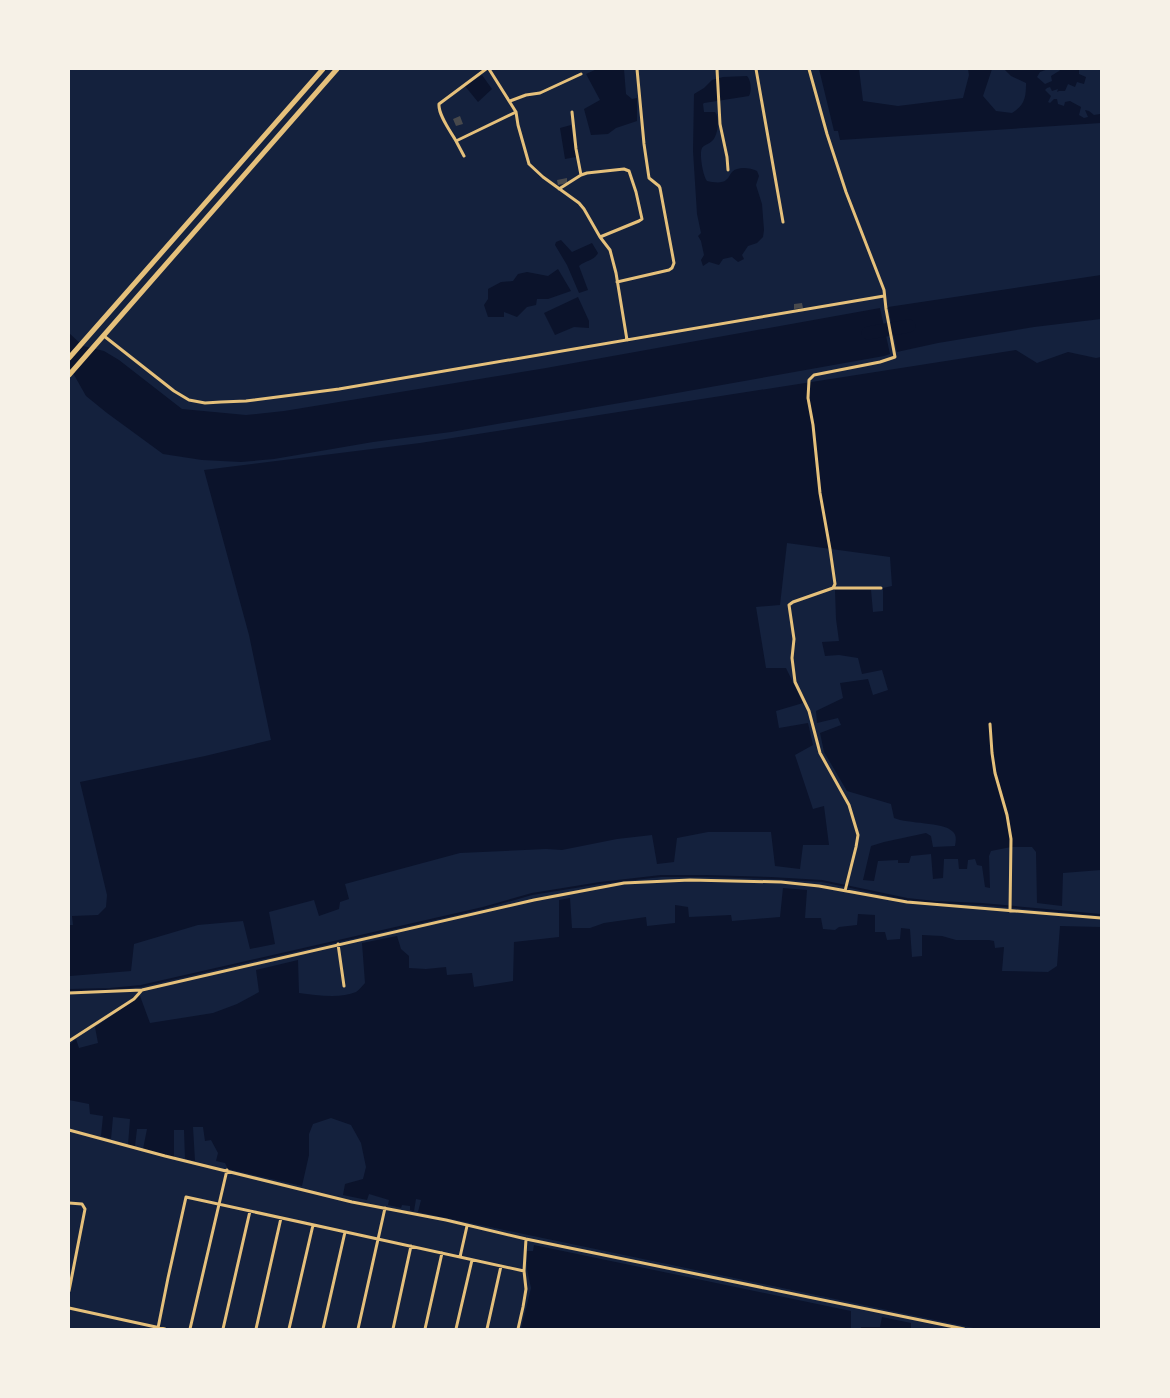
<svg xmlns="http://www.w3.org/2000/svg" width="1170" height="1398" font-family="Inter,sans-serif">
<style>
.water{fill:#0b132b}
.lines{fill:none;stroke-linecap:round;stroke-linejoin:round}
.stream{stroke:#0b132b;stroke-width:2}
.river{stroke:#0b132b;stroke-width:13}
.building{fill:#48494c}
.minor{stroke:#e5c07b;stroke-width:3}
.trunk{stroke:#e5c07b;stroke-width:5}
</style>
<rect width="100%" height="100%" fill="#14213d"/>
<!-- water -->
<path class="water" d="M597 69H624L626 94 632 99 637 98V121L616 128 608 134 591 135 584 109 600 100 586 74Z
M819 69H859L863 101 898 106 963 98 969 75 968 69H992L983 96 996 111 1012 113C1025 105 1026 97 1026 83L1011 76 1005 70 1006 69H1048L1040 72 1037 77 1045 84 1052 81 1051 76 1059 71 1061 69H1079V74L1086 77 1084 84 1077 82 1075 87 1068 84 1065 91H1059L1057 92 1058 89 1052 91 1050 87 1047 88 1045 90 1051 96 1048 102 1050 103 1054 99H1057L1058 104 1064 106 1065 102 1070 101 1081 107 1079 115 1084 118 1088 117 1085 110 1089 111 1094 115 1100 114 1101 112V123L840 140 838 131H834Z
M482 75 492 89 478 102 465 86Z
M747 76C751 80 752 91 749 96L704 103 703 104 704 112H715C720 118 718 136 712 141 709 144 704 145 702 148 699 154 703 176 707 181 712 182 722 184 726 180 729 178 730 174 732 172 738 166 750 168 757 171L759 176 756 185 762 204 764 230 763 237 757 243 748 246 742 255 744 259 738 262 732 257 723 259 719 265 709 262 703 266 701 260 704 255 701 241 698 236 701 233 697 214 693 151 694 94 704 88 712 80 723 77Z
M571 125 576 157 565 159 560 128Z
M561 240 572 252 592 243 598 253C594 261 586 260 579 266L588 290 579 293 567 265 555 245 556 242Z
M558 269 571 291 548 299H537L536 305 527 307 517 317 504 312V317H488L484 305 488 299V289L501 282 513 281 518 274 527 272 548 276Z
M1101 275V319L1034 327 938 343 897 352 888 307Z
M578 297 589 321V328L574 327 555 335 544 313Z
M880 308 890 354 884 356 643 399 451 432 373 442 274 459 241 462 202 460 163 454 107 413 86 396 69 366V333L83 346 104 351 119 360 182 409 246 415 284 411 546 368Z
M1016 350 1037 363 1068 352 1096 358 1101 357V870L1063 873 1062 906 1037 903 1036 852 1032 847H1011L991 851 989 856 990 888 985 887 982 866 977 865 975 859 968 860 967 869H959L958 859H944L943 878 933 879 931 854 911 856 909 863H898V860L878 861 874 881 863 880 871 846 884 842 926 833 931 836 933 847 955 846C956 840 957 835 952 831 943 822 908 824 894 818L891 804 847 791 824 752 820 733 841 725 838 718 817 723 816 711 843 698 840 683 868 679 873 695 888 690 882 670 862 674 858 658 839 655 825 656 822 642 839 641 836 619 835 590H871L873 612 883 611V588L892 586 890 557 787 543 780 605 756 607 766 668H786L803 703 776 711 779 728 808 723 813 745 795 755 813 809 824 806 829 845H803L800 869 775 866 771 832H708L677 838 674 862 657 864 652 835 617 839 562 850 546 849 460 853 345 884 349 899 340 902 339 909 319 916 314 900 269 912 275 944 250 949 243 921 198 925 134 944 131 971 70 976 69 925H73L72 916 98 915 106 907 107 895 80 782 205 756 271 740 249 635 204 470 420 443Z
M783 888 807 890 805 918H821L823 929 835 930 839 927 857 925 858 914 875 915V932H885L887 940 900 939 901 928 910 929 912 957 922 956V935L942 936 956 940H989L994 941 995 948 1004 947 1002 971 1048 972 1057 966 1060 926 1101 927V1329H978L418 1212 421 1200 416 1199 414 1211 410 1210V1206L402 1205 401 1208 388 1205 389 1200 369 1194 367 1200 343 1195 345 1184 363 1179 366 1167 361 1143 351 1125 331 1118 313 1124 309 1134V1155L302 1186 228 1169 225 1163 216 1161 218 1153 211 1140 205 1141 203 1127H193L195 1161 185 1159 184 1130H174V1157L143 1149 147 1129H137L135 1146 128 1145 130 1119 113 1117 111 1139 101 1136 103 1116 90 1114 89 1104 69 1100V1045L76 1039 79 1048 98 1043 95 1027 140 996 150 1023 213 1013 237 1004 259 992 256 970 298 960 299 993C316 995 340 999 356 992 359 990 362 986 365 983L362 943 397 936 401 949 409 956V968L426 969 446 967 447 975 472 973 474 987 513 981 514 942 559 937V900L570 898 572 928H590L604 923 646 917 647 926 675 923V905L688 907 689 917 731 915 732 921 780 917Z
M534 1245 851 1311V1329H521L531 1288 527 1269V1251H533Z
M882 1317 911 1323V1329H861V1327H880Z"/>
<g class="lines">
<!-- stream -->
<path class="stream" d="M69 990 110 989 141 986 483 908 532 894 600 883 661 876H706L771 878 822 881 907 899 935 902 982 904 1101 915"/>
<!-- river -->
<path class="river" d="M868 333 909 326"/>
</g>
<!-- building -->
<path class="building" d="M460 116 463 124 456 126 453 119Z
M567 178V183L558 185 557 180Z
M802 303 803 308 794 309V304Z"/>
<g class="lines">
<!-- minor -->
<path class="minor" d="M489 69 516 112 518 125 529 164 543 177 579 203 584 209 600 237 610 250 616 273 627 340
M717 69 720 124 727 157 728 170
M756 69 783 222
M809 69 827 134 846 192 884 290 886 309 895 357 880 362 814 375 809 380 808 398 813 425 820 493 830 549 835 584 833 588 793 602 789 605 794 639 792 658 795 682 809 711 820 753 849 805 858 835 856 847 845 891
M510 101 526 95 540 93 581 74
M572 112 576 149 581 175
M456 141C451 132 438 115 439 104L486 69
M464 156 456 141 516 112
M559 189 581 175 587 173 624 169 629 171 636 192 642 219 639 221 600 237
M617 282 669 270 672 268 674 263 660 188 659 186 649 178 644 144 637 69
M104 336 174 391 189 400 205 403 221 402 246 401 339 389 884 296
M833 588H881
M990 724 992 753 995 773 1007 815 1011 839 1010 911
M338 944 344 986
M69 993 142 990 534 900 624 883 690 880 781 882 819 886 907 902 1101 918
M69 1041 134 999 142 990
M69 1130 165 1156 352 1202 446 1220 526 1239 964 1329
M69 1203 82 1204 85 1209 69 1291
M460 1257 467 1226
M69 1308 165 1329
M158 1328 168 1278 186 1197 524 1271
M190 1329 227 1170
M223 1329 250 1211
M256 1329 281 1218
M289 1329 313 1225
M323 1329 345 1232
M358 1329 385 1208
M393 1329 411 1246
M425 1329 442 1253
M456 1329 472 1260
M487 1329 501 1266
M518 1329 523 1307 526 1289 524 1271 526 1239"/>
<!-- trunk -->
<path class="trunk" d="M69 358 323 69
M69 375 337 69"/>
</g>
<!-- border -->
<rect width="1170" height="1398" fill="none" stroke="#f6f1e7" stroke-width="140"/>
</svg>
